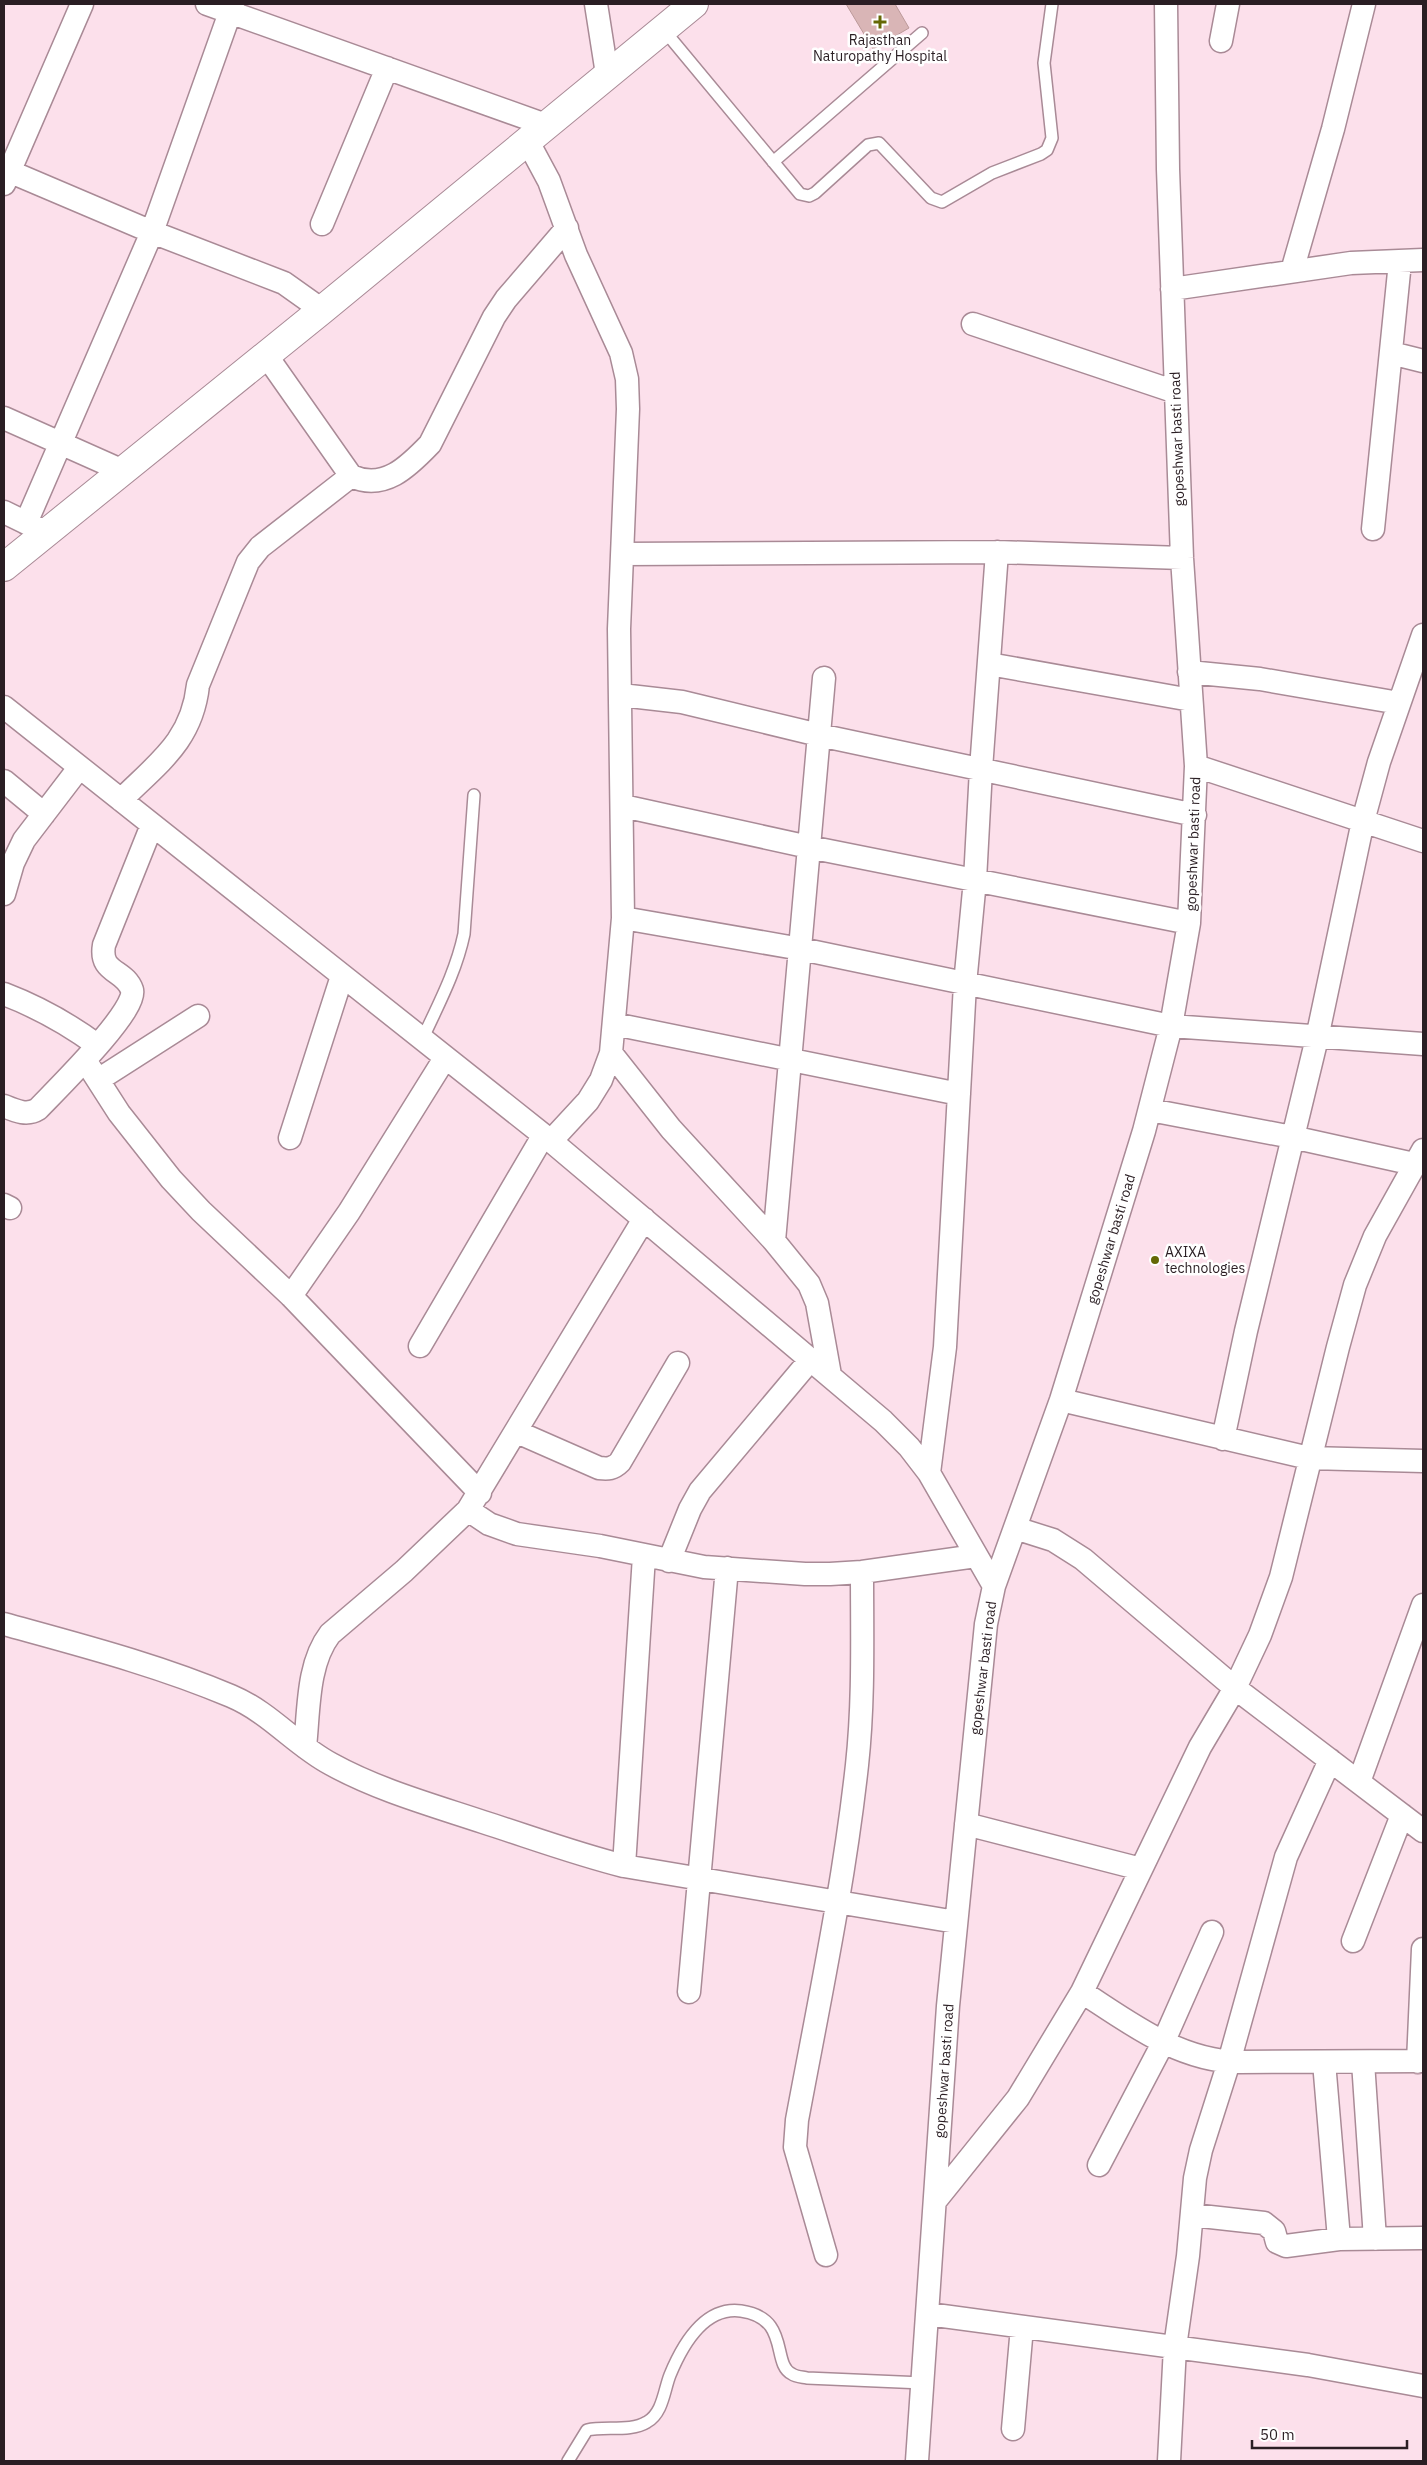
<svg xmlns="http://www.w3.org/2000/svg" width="1427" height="2465" font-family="'IBM Plex Sans',sans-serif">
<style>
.building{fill:#d9b5b6;stroke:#bc9a9a}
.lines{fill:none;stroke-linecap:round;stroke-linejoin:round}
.lane-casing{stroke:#a98a96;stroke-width:14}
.street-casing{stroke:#a98a96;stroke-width:25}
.secondary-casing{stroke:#a98a96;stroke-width:30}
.lane{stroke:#fff;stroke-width:11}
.street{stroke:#fff;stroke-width:22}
.secondary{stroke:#fff;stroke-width:28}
.poi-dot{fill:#646805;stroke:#fff;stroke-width:2}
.labels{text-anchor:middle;stroke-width:5;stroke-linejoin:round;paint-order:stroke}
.poi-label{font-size:14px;fill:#2a1e23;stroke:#fff}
.street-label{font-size:14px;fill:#2a1e23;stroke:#fff}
</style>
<rect width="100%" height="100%" fill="#fce0eb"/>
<!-- building -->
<path class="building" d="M846 4H895L909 28 873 49Z"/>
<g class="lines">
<defs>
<path id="lane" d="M663 29 800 194 809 196 815 193 868 145 879 143 931 198 942 202 992 173 1041 154 1047 150 1052 138 1044 63 1052 4
M773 162 922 33
M422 1040C438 1005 456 972 464 934L474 795
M568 2461 587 2430C605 2426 631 2432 647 2422 663 2413 664 2390 670 2375 682 2346 704 2306 741 2311 791 2318 771 2364 792 2374 796 2377 803 2377 807 2378L923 2383"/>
<path id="street" d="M207 4 546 125
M596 4 607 74
M1221 41 1228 4
M527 140 549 181 576 255 621 353 627 379 628 409 619 629 623 918 611 1053 601 1080 588 1101 551 1141
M4 169 152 232 284 283 322 310
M4 184 82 4
M322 224 387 68
M1292 271 1333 129 1364 4
M1172 289 1351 263 1423 260
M973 324 1176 392
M1391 353 1423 361
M266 355 351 476C384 491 408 467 430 444L494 317 506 299 567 228
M4 418 123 471
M4 512 39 529
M26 523 152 232 233 4
M1373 529 1400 262
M623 554 997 552 1182 558
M989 664 1191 700
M1189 672 1260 679 1399 703
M621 695 682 702 819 735 1195 815
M4 707 551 1141 883 1421 909 1447 929 1473 994 1586
M1196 766 1423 841
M4 781 44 814
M121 800C158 763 192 741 198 685L248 562 260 547 351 476
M623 806 809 847 1189 923
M4 894 13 863 24 840 79 768
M623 918 801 949 1171 1026 1423 1044
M4 994C38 1007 67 1023 97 1045
M614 1024 959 1094
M611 1053 671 1129 774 1241 809 1284 817 1303 830 1375
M85 1060 119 1113 171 1179 201 1211 291 1296 480 1493
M98 1080 198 1016
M4 1106C16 1111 27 1116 38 1109 55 1091 138 1010 132 990 125 969 99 974 104 945L152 825
M1150 1110 1292 1137 1414 1164
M290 1138 342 976
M4 1205 10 1208
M774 1241 824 678
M291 1296 349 1212 445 1058
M420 1346 543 1136
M1061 1400 1309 1458 1423 1461
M517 1432 599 1468C608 1469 613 1469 620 1462L678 1363
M1223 1439 1246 1331 1317 1038 1363 821 1379 762 1423 635
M929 1473 945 1347 965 984 975 880 981 769 997 552
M468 1510 489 1524 517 1534 600 1546 704 1567 805 1574H830L862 1572 976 1556
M1015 1528 1053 1540 1083 1559 1235 1688 1423 1831
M669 1561 690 1509 700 1491 811 1359
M4 1624C80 1645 158 1665 231 1696 271 1713 295 1745 331 1764 378 1790 432 1805 483 1822 530 1837 576 1854 624 1866L956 1922
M305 1747C309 1710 307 1664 330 1634L404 1571 468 1510 644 1219
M1359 1782 1423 1605
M966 1824 1141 1869
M624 1866 644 1556
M1353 1941 1402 1815
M689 1992 727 1568
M1082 1992C1130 2023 1179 2061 1239 2062L1423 2061
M1324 2062 1339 2239
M1363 2062 1375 2239
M1418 2062 1423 1949
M1099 2165 1163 2043 1212 1932
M936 2200 1018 2098 1082 1992 1200 1747 1235 1688 1260 1635 1281 1577 1338 1347 1355 1285 1375 1236 1423 1150
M1192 2215 1264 2223 1274 2231 1277 2242 1286 2246 1339 2239 1423 2238
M826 2255 795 2147 797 2120C819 2002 844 1884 857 1765 864 1701 862 1636 862 1572
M928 2314 1308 2365 1423 2386
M1013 2429 1022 2327
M917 2461 948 2006 986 1624 994 1586 1061 1400 1144 1131 1171 1026 1189 923 1196 766 1182 558 1168 169 1166 4
M1169 2461 1175 2347 1188 2256 1195 2178 1201 2150 1229 2062 1286 1857 1330 1760"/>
<path id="secondary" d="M4 567 322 310 694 4"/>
</defs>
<!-- lane casing -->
<use href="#lane" class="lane-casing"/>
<!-- street casing -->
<use href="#street" class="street-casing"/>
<!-- secondary casing -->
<use href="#secondary" class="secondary-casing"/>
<!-- lane -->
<use href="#lane" class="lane"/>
<!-- street -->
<use href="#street" class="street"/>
<!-- secondary -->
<use href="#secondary" class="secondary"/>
</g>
<!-- markers -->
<g class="poi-dot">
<path d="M877.5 14.5h5v5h5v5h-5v5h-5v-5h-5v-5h5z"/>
<circle cx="1155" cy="1260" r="5"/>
</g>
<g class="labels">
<!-- poi labels -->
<g class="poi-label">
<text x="880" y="45">Rajasthan<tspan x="880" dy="16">Naturopathy Hospital</tspan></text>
<text x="1165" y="1257" text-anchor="start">AXIXA<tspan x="1165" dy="16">technologies</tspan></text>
</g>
<!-- street labels -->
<g class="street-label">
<text transform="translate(1177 439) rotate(-92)" y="5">gopeshwar basti road</text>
<text transform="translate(1193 844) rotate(-88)" y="5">gopeshwar basti road</text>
<text transform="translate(1111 1239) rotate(-73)" y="5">gopeshwar basti road</text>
<text transform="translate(983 1668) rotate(-83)" y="5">gopeshwar basti road</text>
<text transform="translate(944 2071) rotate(-86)" y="5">gopeshwar basti road</text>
</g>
</g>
<!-- border -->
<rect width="1427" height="2465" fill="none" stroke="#2a1e23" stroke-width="10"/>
<!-- scale -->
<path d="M1252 2440v8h155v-8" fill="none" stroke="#2a1e23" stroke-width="2.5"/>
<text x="1260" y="2440" font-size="15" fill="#2a1e23" stroke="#ffffff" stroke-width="4" paint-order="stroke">50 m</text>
</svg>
